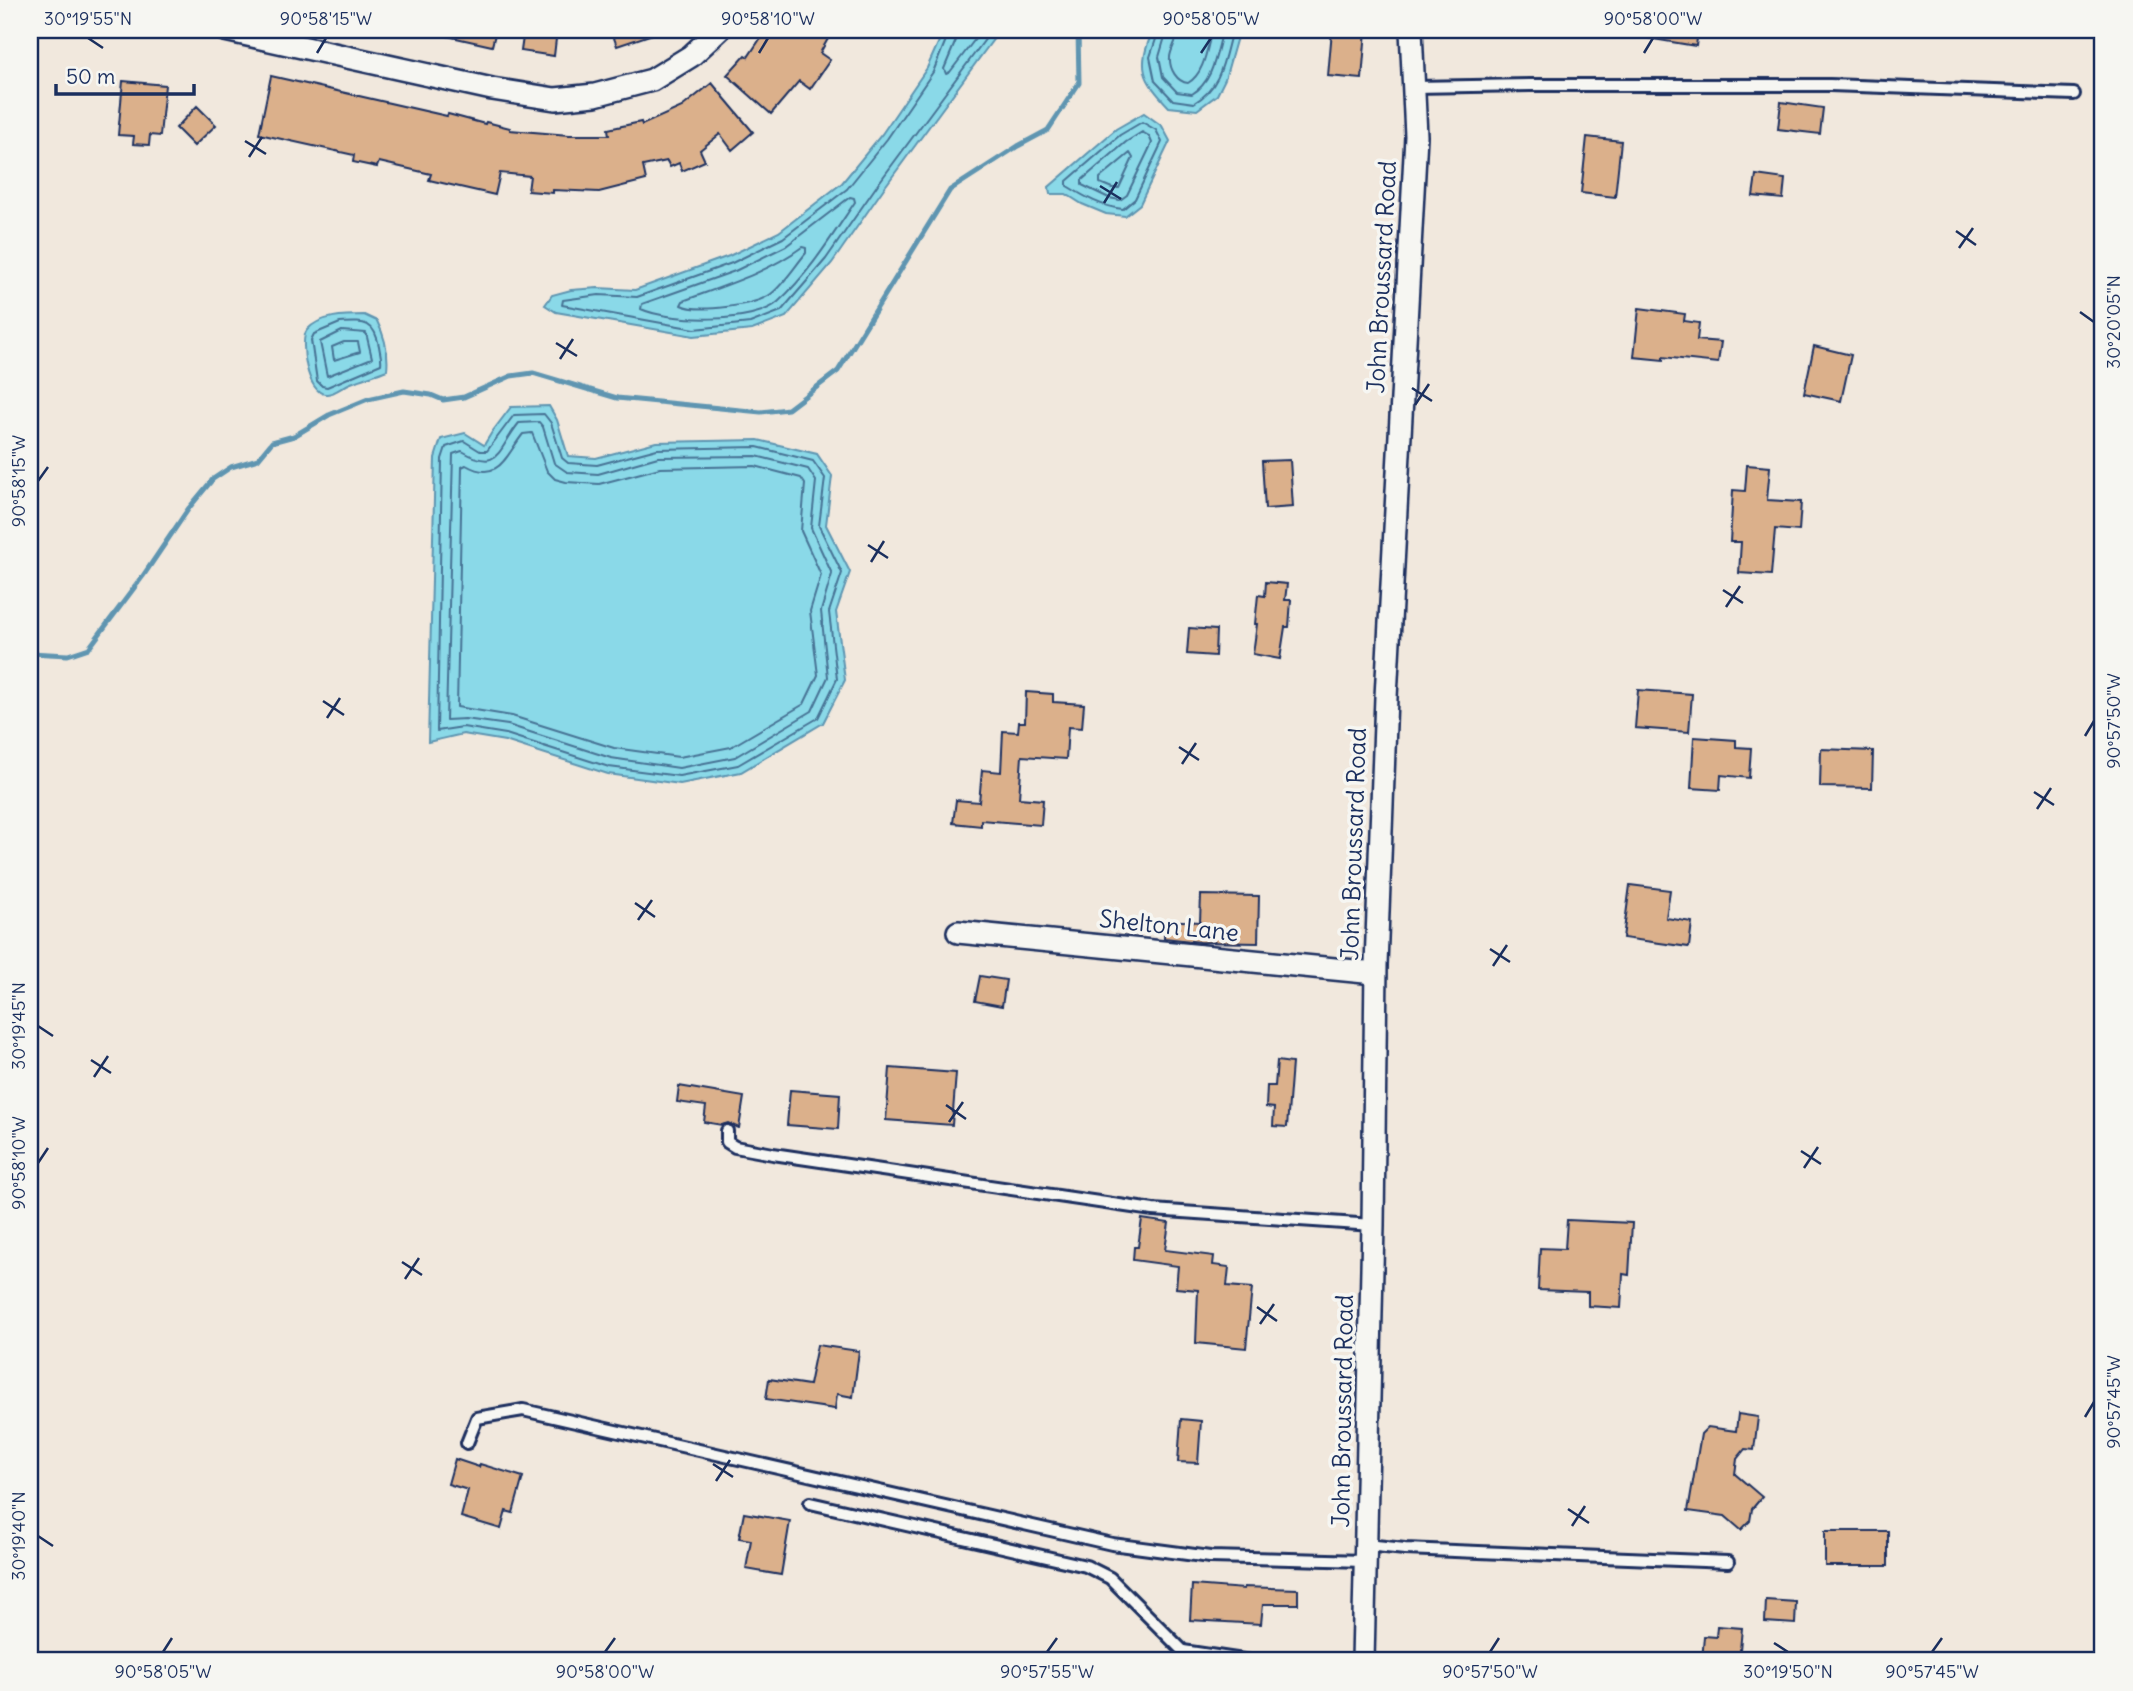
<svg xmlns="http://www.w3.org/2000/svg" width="2133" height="1691" font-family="Delius,sans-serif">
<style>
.water{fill:#8ad9e8;stroke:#5e95b1;stroke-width:2}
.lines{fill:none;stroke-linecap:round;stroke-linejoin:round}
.shore{stroke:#477395;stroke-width:2}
.stream{stroke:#5e95b1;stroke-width:5}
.building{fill:#dbb08b;stroke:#1b2f5e;stroke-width:2}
.service-casing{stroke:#1b2f5e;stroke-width:16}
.minor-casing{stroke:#1b2f5e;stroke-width:26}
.service{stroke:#f6f6f2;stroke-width:10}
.minor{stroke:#f6f6f2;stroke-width:21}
.ticks{fill:none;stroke:#1b2f5e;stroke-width:2.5}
.labels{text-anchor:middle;stroke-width:7;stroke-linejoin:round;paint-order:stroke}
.street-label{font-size:24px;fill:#1b2f5e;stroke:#f6f6f2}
.neatline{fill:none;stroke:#1b2f5e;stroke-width:2.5}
.ticks-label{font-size:18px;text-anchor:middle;fill:#1b2f5e}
</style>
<rect width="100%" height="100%" fill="#f1e8dd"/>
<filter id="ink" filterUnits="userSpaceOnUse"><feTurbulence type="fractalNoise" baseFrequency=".0143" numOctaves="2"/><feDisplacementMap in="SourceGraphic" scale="14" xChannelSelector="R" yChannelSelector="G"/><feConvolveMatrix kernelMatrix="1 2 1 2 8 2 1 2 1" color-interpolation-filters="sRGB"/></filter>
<g filter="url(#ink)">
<!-- water -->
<path class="water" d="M944 30H1000L884 188 832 263 786 317 752 330 694 336 556 312 545 305 552 295 571 290 598 288 635 290 729 256 779 232 842 183 882 134 927 68Z
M1153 30H1239L1225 79 1217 95 1197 110 1169 107C1142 78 1137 68 1153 30Z
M1144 113 1162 126 1170 141 1140 204 1125 216 1106 214 1082 204 1066 194H1050L1049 187 1116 129Z
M364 315 377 321C385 337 389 352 387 370 375 375 363 378 351 383 343 386 335 394 327 394 307 396 299 340 307 330 320 315 346 315 364 315Z
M549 406 557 420 568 456 596 458 656 442 758 440 817 454 832 476 826 525 850 572 836 612 845 680 823 723 741 772 680 784 608 774 505 741 463 734 428 742 435 458 441 439 465 433 484 445 492 432 511 407Z"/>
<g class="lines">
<!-- shore -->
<path class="shore" d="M950 30 933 72 887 139 847 189 783 238 732 263 637 297 599 295 563 300 562 305 695 329 750 323 781 311 826 259 878 184 992 30
M958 30 957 38 944 69 946 74 950 72 982 30
M1159 30 1150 57 1155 81 1173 100 1194 103C1222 87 1224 58 1232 30
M1167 30 1159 57 1163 77 1177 92 1192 94C1214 81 1216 53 1223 30
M1178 30C1178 40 1171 48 1170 57 1169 69 1177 82 1188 83 1205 73 1207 47 1212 30
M1142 122 1156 130 1162 142 1135 199 1123 209C1102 207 1085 197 1067 186V181L1120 135Z
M1142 132 1149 136 1152 143 1127 195 1120 200 1109 198 1082 185V180L1126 142Z
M1130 153 1133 158 1119 188H1112L1100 183V178Z
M850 197 854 198 855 202C832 236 809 274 778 302 754 324 669 322 641 309L642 304 735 271 786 246Z
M802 247 806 248V253C795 266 784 284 771 294 755 306 697 313 681 305L683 301C723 286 767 273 802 247Z
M340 323C364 322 374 320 379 346 380 353 382 358 381 364L327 387 322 386 317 381 311 340 314 334Z
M342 331 366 333 372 358 327 376 320 342Z
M344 342H358L360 352 334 360 332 347Z
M544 414 551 423 562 458 568 463 597 465 657 449 757 447 813 461 825 478 819 526 842 573 829 612 837 679 818 718 738 765 679 776 609 767 506 734 463 727 437 731 442 459 446 447 464 441 480 451H487L514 415Z
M539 422 543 427 554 463 567 472 598 474 658 457 756 456 808 469 816 481 811 528 832 574 821 611 828 677 812 711 735 757 679 768 611 758 508 725 465 719 446 720 453 454 462 451C500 473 497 450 519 423Z
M532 433 547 471 555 479 566 482 599 484 660 468 755 466 801 478 805 484 801 531 821 575 810 611 818 675 804 704 731 747 679 757 614 748 512 716 457 707 462 467 466 465C499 484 506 455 523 434Z"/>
<!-- stream -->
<path class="stream" d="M30 653 68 655 89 648 143 576 189 508 213 479 231 467 258 459 272 442 294 436 329 415 368 399 404 391 431 395 443 400 464 397 511 376 533 373 617 398 761 412 788 409 838 371 950 190 1018 146 1048 130 1079 83 1078 30"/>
</g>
<!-- building -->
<path class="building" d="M448 30H496L492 46 447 36Z
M524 30H557L554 56 521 51Z
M611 30H658L659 32 617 46Z
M766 30H833L820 53 830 60 810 89 799 81 771 114 727 75 745 55 748 57Z
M1332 30H1366L1362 79 1328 76Z
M1648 30H1698L1696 46 1647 38Z
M271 76 447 116 448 114 485 124 486 122 510 128V130L569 135H609L608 129 641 122 642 125 682 107 712 83 753 132 732 150 720 134 700 150 705 161 682 171 679 163 670 167 667 161 643 166 646 180 599 192 553 190V193L528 191 530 176 500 173 495 195 429 180 431 174 379 162 377 167 353 162 354 155 259 134Z
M123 81 165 85 160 136 150 135 149 145 133 144 134 136 118 135Z
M1781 102 1823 108 1820 134 1778 129Z
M197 106 216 125 194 146 176 128Z
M1587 137 1621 141 1615 197 1581 193Z
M1756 175 1785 179 1783 199 1753 196Z
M1639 308 1685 314 1684 321 1699 323 1697 340 1721 342 1718 363 1663 357V360L1634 357Z
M1814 346 1851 355 1841 401 1804 393Z
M1290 460 1293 507 1265 509 1262 461Z
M1747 465 1770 467 1767 500 1801 502 1799 531 1775 529 1771 575 1739 573 1741 542H1730L1733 490 1745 491Z
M1266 582 1287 584 1285 600H1291L1289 627H1285L1280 659 1253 654 1257 624H1255L1258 595 1265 596Z
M1189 628 1216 630 1215 656 1187 654Z
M1638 690 1692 694 1689 732 1635 728Z
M1026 692 1053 694V702L1084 704 1082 728 1068 727 1066 759 1022 756 1019 798 1043 800 1041 825 981 820V826L953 823 956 800 979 802 982 770 1001 772 1003 731 1018 732 1019 722H1025Z
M1694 737 1736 740V747L1751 748 1749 778 1721 775 1720 790 1691 788Z
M1821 749 1873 751 1872 788 1820 787Z
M1630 885 1670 890 1666 918 1692 922 1689 947 1623 938Z
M1201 895 1259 896 1258 943 1200 942 1164 938 1165 920 1200 922Z
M980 976 1006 980 1002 1006 975 1001Z
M1277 1061 1292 1063 1287 1127 1273 1126 1274 1108 1266 1107 1267 1086H1275Z
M890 1068 956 1073 952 1125 886 1120Z
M679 1086 744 1097 739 1128 728 1123 722 1125 704 1122 706 1106 677 1102Z
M790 1090 840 1094 838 1129 787 1125Z
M1142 1219 1169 1223 1165 1250 1214 1256 1213 1265 1229 1267 1227 1286 1252 1288 1246 1348 1196 1343 1198 1290 1176 1288 1178 1266 1133 1260 1134 1247H1138Z
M1567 1220 1632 1223 1629 1275 1623 1274 1621 1308 1588 1306V1292L1538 1290 1540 1248 1565 1249Z
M817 1345 859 1351 853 1397 837 1394 835 1409 766 1399 769 1379 809 1385Z
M1738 1414 1758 1417 1754 1450 1745 1449 1737 1459 1735 1474 1762 1497 1752 1509 1750 1521 1741 1530 1725 1516 1688 1511 1701 1434 1708 1427 1736 1431Z
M1181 1419 1201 1421 1198 1463 1178 1462Z
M455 1459 479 1467 480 1464 523 1477 513 1513 506 1511 501 1529 461 1517 468 1490 448 1484Z
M744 1513 790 1521 781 1575 746 1569 751 1540 739 1538Z
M1825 1531H1888V1566H1825Z
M1192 1585 1244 1589V1587L1298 1589V1604H1263L1261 1624 1190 1620Z
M1766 1600 1796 1602 1795 1624 1765 1622Z
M1717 1626 1742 1628 1739 1661H1702L1704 1636 1716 1637Z"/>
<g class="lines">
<defs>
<path id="service" d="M1414 87 1530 85H1830L2074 94
M727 1131V1142L735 1147 773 1154 1153 1210 1373 1225
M467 1443 477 1418 523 1410 1112 1544 1210 1557 1365 1561
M810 1503 1086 1566 1110 1578 1183 1651 1250 1661
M1366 1545 1405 1549 1728 1562"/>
<path id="minor" d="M225 30 492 89 555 99 595 95 652 80 691 56 719 30
M958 932 1375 973
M1363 1661 1373 1225 1376 965 1386 697 1416 136 1411 30"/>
</defs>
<!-- service casing -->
<use href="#service" class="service-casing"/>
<!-- minor casing -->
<use href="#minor" class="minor-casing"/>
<!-- service -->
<use href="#service" class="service"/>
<!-- minor -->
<use href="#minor" class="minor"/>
</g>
</g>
<!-- ticks -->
<path class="ticks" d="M88 38 103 48M317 53 326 38M759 53 768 38M1201 53 1211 38M1644 53 1653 38M245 141 266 154M249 157 262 137M1100 186 1121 199M1104 203 1117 182M1956 231 1976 245M1959 248 1973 228M2080 312 2094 322M556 343 577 356M560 359 573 339M1412 388 1432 401M1415 405 1429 384M38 481 48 467M868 545 888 558M871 562 884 541M1723 590 1743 603M1726 607 1740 586M323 701 344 715M327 718 340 698M2085 736 2094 721M1179 747 1199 760M1182 764 1196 743M2034 792 2054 805M2037 809 2051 788M635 903 655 917M638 920 652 900M1490 949 1510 962M1493 966 1507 945M38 1026 53 1036M91 1060 111 1073M94 1077 108 1056M946 1105 966 1119M949 1122 963 1102M1801 1151 1821 1164M38 1163 48 1148M1804 1168 1818 1147M402 1262 422 1275M405 1279 419 1258M1257 1307 1277 1321M1260 1324 1274 1304M2085 1417 2094 1402M713 1464 733 1477M716 1481 730 1460M1568 1509 1589 1523M1572 1526 1585 1506M38 1536 53 1546M1774 1643 1788 1652M163 1652 172 1638M605 1652 615 1638M1047 1652 1057 1638M1490 1652 1499 1638M1932 1652 1942 1638"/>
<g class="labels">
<!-- street labels -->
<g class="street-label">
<text transform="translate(1382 277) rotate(-87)" y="8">John Broussard Road</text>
<text transform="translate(1354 844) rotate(-88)" y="8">John Broussard Road</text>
<text transform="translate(1169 926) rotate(6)" y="8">Shelton Lane</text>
<text transform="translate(1343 1411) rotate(-89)" y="8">John Broussard Road</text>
</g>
</g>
<!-- margin -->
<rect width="2133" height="1691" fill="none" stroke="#f6f6f2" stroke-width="77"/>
<!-- scale -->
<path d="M56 84v10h138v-10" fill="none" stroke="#1b2f5e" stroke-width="3.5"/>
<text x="66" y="84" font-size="21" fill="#1b2f5e" stroke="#f6f6f2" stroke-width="5" paint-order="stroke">50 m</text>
<rect x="38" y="38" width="2056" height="1614" class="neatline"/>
<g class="ticks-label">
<text x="88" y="25">30°19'55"N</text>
<text x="326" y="25">90°58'15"W</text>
<text x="768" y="25">90°58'10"W</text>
<text x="1211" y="25">90°58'05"W</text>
<text x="1653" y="25">90°58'00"W</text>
<text transform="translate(2114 322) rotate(-90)" y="6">30°20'05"N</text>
<text transform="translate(19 481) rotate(-90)" y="6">90°58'15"W</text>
<text transform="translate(2114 721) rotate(-90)" y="6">90°57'50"W</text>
<text transform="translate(19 1026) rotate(-90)" y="6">30°19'45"N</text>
<text transform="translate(19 1163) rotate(-90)" y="6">90°58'10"W</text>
<text transform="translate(2114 1402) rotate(-90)" y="6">90°57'45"W</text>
<text transform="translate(19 1536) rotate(-90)" y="6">30°19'40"N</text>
<text x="163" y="1678">90°58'05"W</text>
<text x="605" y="1678">90°58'00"W</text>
<text x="1047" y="1678">90°57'55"W</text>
<text x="1490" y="1678">90°57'50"W</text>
<text x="1788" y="1678">30°19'50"N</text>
<text x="1932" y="1678">90°57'45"W</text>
</g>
</svg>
